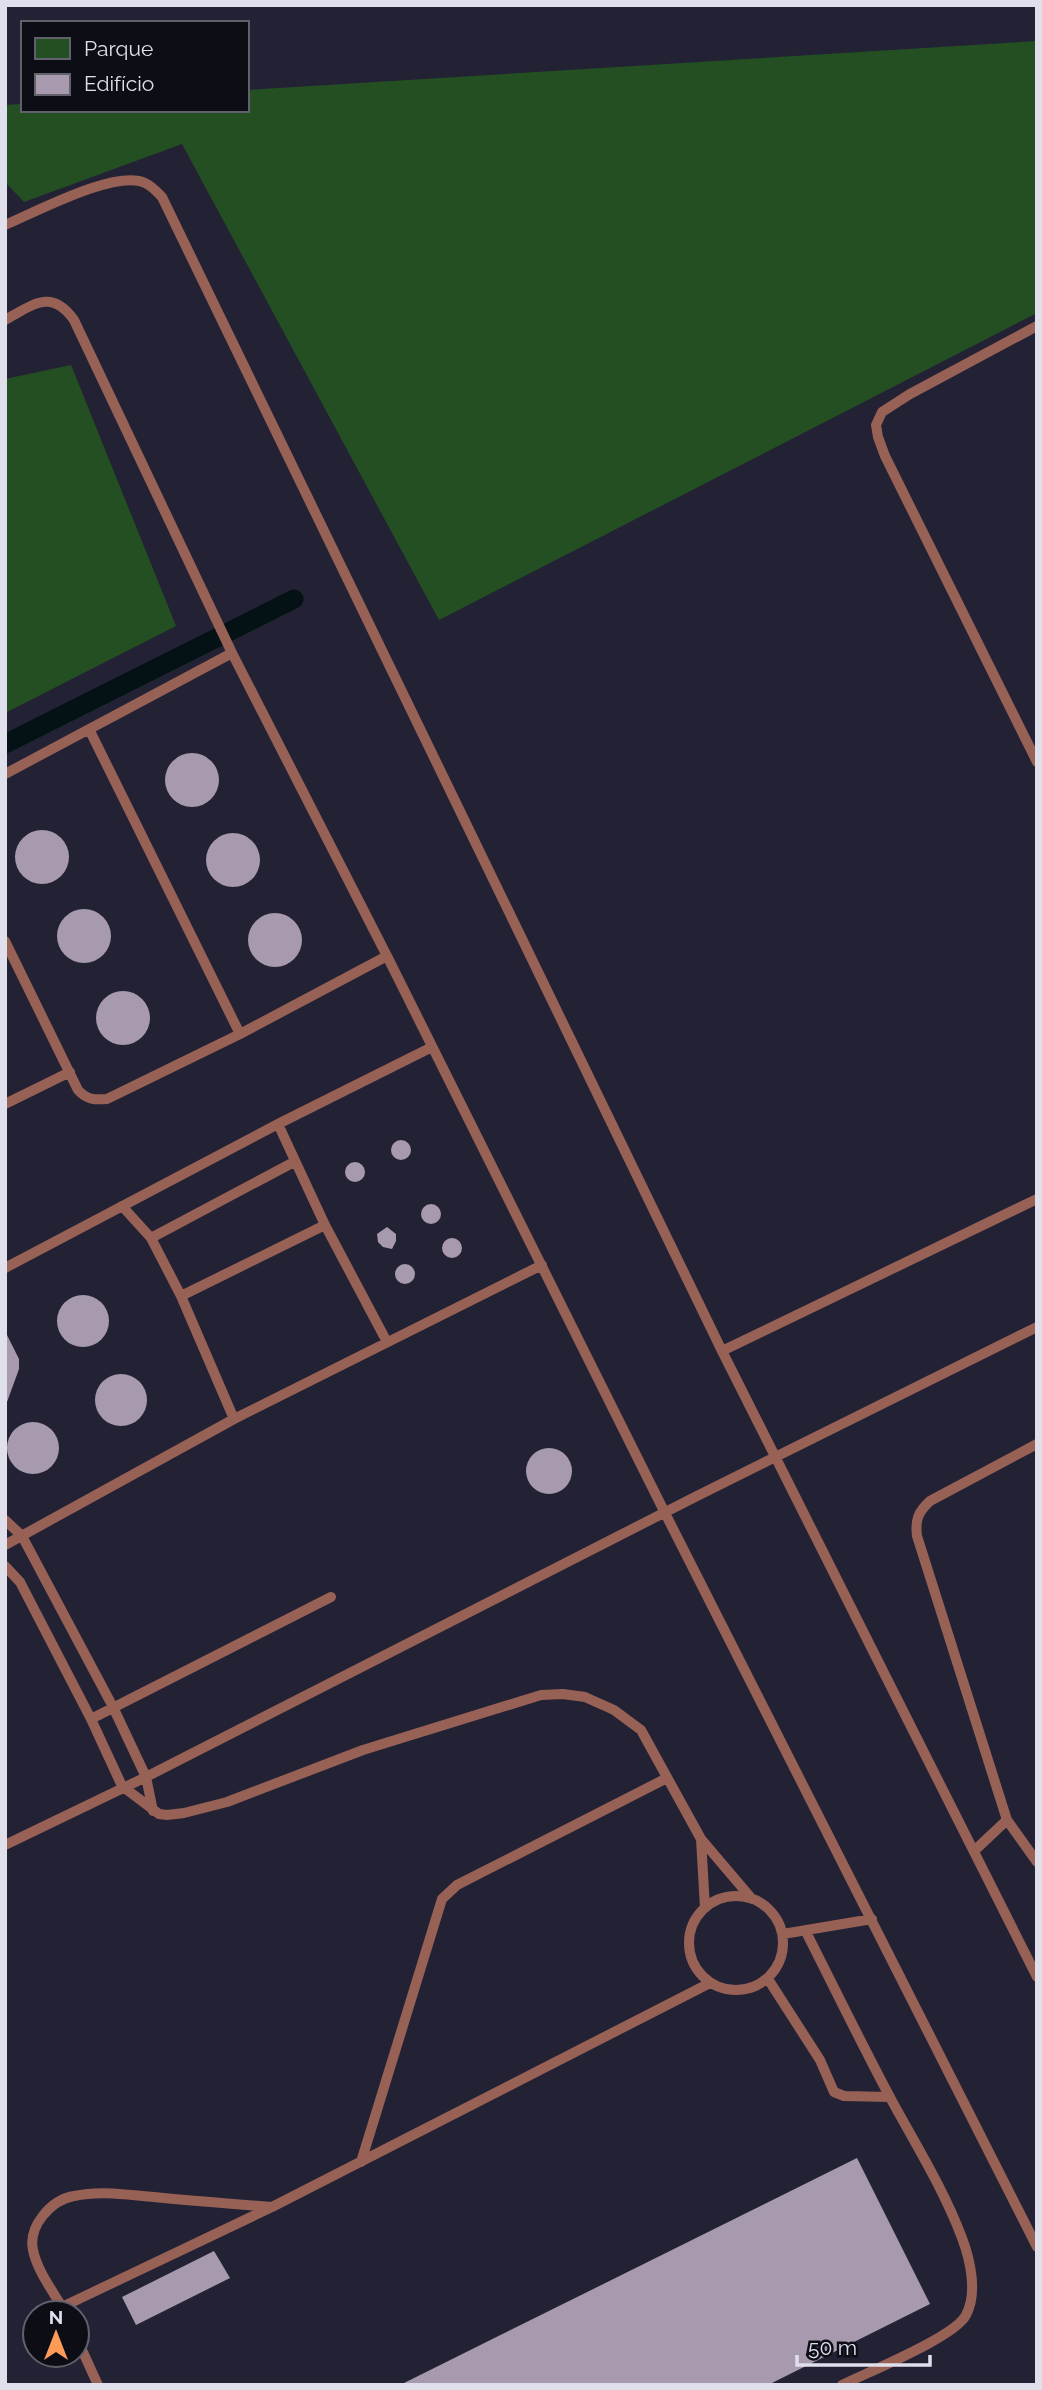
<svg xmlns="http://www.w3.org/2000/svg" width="1042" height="2390" font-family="Raleway,sans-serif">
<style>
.green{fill:#244f23}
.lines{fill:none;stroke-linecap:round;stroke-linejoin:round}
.canal{stroke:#051215;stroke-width:19}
.building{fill:#a79aaf}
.service{stroke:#986155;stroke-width:10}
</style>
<rect width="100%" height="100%" fill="#232235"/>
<!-- green -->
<path class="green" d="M1037 41V313L439 620 182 144 24 202 5 182V105L23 104V110H247V90Z
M71 365 176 626 5 713V379Z"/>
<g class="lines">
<!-- canal -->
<path class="canal" d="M5 744 294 599"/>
</g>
<!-- building -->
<path class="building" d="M165 780a27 27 0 1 1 54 0a27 27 0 1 1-54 0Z
M15 857a27 27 0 1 1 54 0a27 27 0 1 1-54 0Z
M206 860a27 27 0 1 1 54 0a27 27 0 1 1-54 0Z
M57 936a27 27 0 1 1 54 0a27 27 0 1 1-54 0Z
M248 940a27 27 0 1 1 54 0a27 27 0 1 1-54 0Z
M96 1018a27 27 0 1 1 54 0a27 27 0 1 1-54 0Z
M391 1150a10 10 0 1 1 20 0a10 10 0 1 1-20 0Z
M345 1172a10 10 0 1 1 20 0a10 10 0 1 1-20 0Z
M421 1214a10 10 0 1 1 20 0a10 10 0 1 1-20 0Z
M387 1227 396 1234V1241L392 1249 383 1247 378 1242 377 1234Z
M442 1248a10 10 0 1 1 20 0a10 10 0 1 1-20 0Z
M395 1274a10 10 0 1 1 20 0a10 10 0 1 1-20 0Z
M57 1321a26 26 0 1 1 52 0a26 26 0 1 1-52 0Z
M5 1331 19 1359V1369L7 1402H5Z
M95 1400a26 26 0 1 1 52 0a26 26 0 1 1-52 0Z
M7 1448a26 26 0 1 1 52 0a26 26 0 1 1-52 0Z
M526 1471a23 23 0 1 1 46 0a23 23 0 1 1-46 0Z
M857 2158 930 2304 768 2385H400Z
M214 2251 230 2278 136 2325 122 2297Z"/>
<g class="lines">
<!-- service -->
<path class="service" d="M5 225C36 212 116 169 145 183 152 186 157 192 162 197L722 1351 1037 1977
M5 320C33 305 51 288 74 320L232 653
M1037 326 910 394 882 412 876 425 878 437 885 456 1037 762
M89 729 240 1034
M5 774 232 653 387 956 665 1513 1037 2247
M5 941 78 1090C87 1100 95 1100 107 1099L240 1034 387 956
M5 1104 70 1072
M278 1124 325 1225 387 1342
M122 1206 151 1238 181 1296 234 1419
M151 1238 294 1162
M5 1268 278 1124 432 1047
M181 1296 325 1225
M722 1351 1037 1199
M1037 1444 930 1501C918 1512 915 1520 917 1536L1007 1820 1037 1862
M5 1520 22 1536 113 1707 146 1777 153 1811
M5 1545 234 1419 542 1265
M5 1566 20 1582 91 1719 122 1786 159 1814 167 1815 184 1813 227 1802 363 1750 541 1695 563 1694 585 1697 614 1710 641 1730 701 1839 752 1899
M91 1719 331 1597
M701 1839 705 1908
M5 1845 146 1777 695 1497 1037 1327
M974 1851 1007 1820
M689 1943a47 47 0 1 1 94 0a47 47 0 1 1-94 0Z
M805 1930C834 1987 862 2045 892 2101 916 2145 944 2190 962 2238 970 2259 978 2293 966 2315 955 2337 868 2372 842 2385
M783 1934 872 1919
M768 1979 820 2060 834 2092 844 2096 890 2097
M361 2162 442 1899 457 1885 667 1778
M62 2307C52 2290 37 2270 33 2250 28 2226 51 2200 74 2196 101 2190 128 2195 154 2197 194 2201 233 2204 272 2207
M65 2313 62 2307 272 2207 710 1983
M77 2339 98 2385"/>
</g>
<!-- border -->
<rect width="1042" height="2390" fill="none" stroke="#e0e0ed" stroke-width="14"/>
<!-- legend -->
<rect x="21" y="21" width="228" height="91" fill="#0d0d15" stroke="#61616b" stroke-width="2"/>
<rect x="35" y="38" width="35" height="21" fill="#244f23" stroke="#61616b" stroke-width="2"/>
<text x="84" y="56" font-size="21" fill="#e0e0ed">Parque</text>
<rect x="35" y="74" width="35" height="21" fill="#a79aaf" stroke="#61616b" stroke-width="2"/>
<text x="84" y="91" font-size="21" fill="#e0e0ed">Edifício</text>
<!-- north arrow -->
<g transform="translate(56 2334)"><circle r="33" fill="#0d0d15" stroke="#61616b" stroke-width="2"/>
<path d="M0-5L12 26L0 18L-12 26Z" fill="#fe9b58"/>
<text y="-10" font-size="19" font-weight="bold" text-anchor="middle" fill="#e0e0ed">N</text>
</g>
<!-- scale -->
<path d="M797 2355v10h133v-10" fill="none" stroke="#e0e0ed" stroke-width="3.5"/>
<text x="808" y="2355" font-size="21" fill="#e0e0ed" stroke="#0d0d15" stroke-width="5" paint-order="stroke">50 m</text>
</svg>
